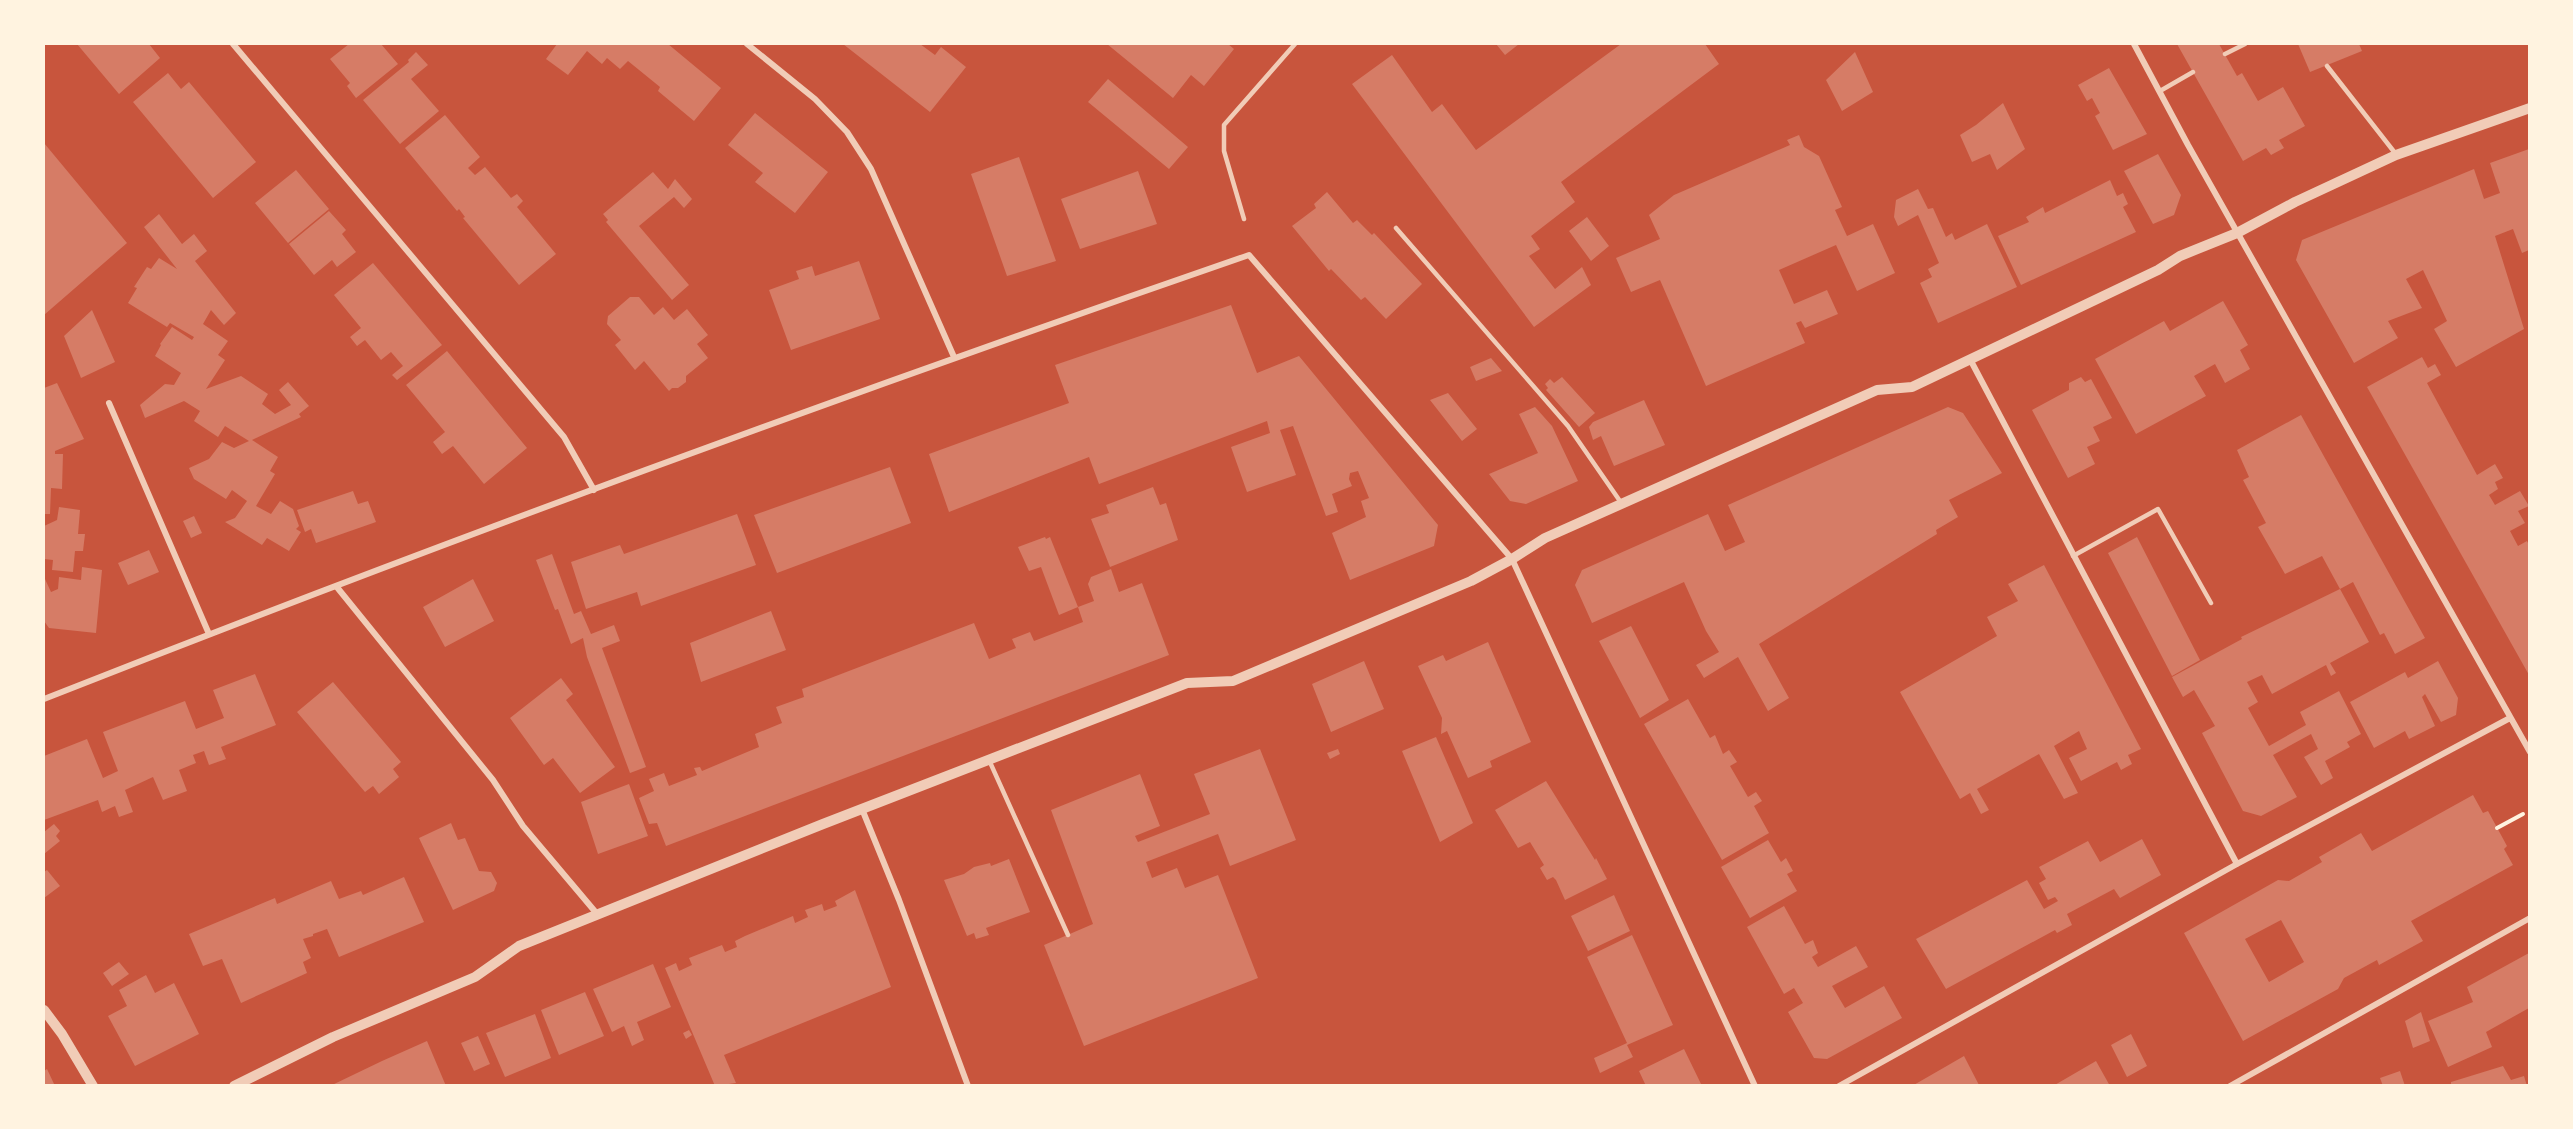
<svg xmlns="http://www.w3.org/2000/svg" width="2573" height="1129" font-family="Jost,sans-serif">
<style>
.building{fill:#d67c66;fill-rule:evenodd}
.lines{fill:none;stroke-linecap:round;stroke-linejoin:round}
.path{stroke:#fff3e0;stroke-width:4}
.service{stroke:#f1ccb7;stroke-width:4.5}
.minor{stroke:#f1ccb7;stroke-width:6}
.tertiary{stroke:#f1ccb7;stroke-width:10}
</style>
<rect width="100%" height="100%" fill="#c8553d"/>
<!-- building -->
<path class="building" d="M77 44H149L160 58 119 94Z
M349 44H381L398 64 356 98 347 86 350 83 330 59Z
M557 44H668L721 88 694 121 658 91 660 87 628 61 620 69 607 58 602 64 587 51 568 75 546 59Z
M843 44H920L935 55 941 47 966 67 930 112Z
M1107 44H1228L1234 49 1204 86 1191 75 1173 98Z
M1496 44H1519L1505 55Z
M1621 44H1705L1719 64 1561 182 1575 202 1531 236 1540 249 1529 256 1555 289 1582 267 1591 285 1534 327 1352 84 1392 55 1432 112 1442 104 1476 150Z
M2177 44H2219L2237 76 2242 73 2258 101 2283 87 2305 126 2279 140 2284 148 2271 155 2266 148 2243 161Z
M2298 44H2359L2362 51 2310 72Z
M416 52 428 65 411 79 439 111 400 144 363 100 409 62 408 60Z
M1855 52 1873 92 1842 111 1826 80Z
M2109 68 2147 134 2113 150 2095 116 2100 113 2092 98 2087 101 2078 85Z
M168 73 181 89 189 82 256 162 213 198 133 102Z
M1108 79 1188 147 1169 169 1088 102Z
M2003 103 2025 149 1997 170 1990 154 1972 162 1960 135 1976 125Z
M755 113 828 172 795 213 755 182 763 173 728 145Z
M445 115 480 157 468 168 475 175 485 167 511 198 517 194 523 201 517 207 556 254 519 285 463 218 465 217 459 209 457 211 405 148Z
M1799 135 1804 147 1819 156 1842 207 1835 210 1847 236 1873 224 1895 273 1857 291 1836 245 1779 270 1794 304 1827 290 1838 314 1805 328 1801 321 1796 323 1805 343 1706 386 1660 280 1631 292 1616 258 1660 239 1649 215 1674 195 1790 145 1787 140Z
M44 143 127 243 44 315Z
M2529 149V250L2522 253 2513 229 2495 236 2524 329 2456 367 2434 329 2447 321 2423 270 2406 279 2422 308 2388 321 2398 338 2354 363 2296 260 2302 240 2474 169 2484 199 2500 193 2490 163Z
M2158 154 2181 195 2174 215 2153 224 2124 171Z
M1019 157 1056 261 1007 276 971 174Z
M296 170 329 209 288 243 255 203Z
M1138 171 1157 224 1080 249 1061 199Z
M653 172 668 189 675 179 692 199 684 208 674 197 639 226 689 285 672 300 606 222 608 220 603 214Z
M2110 180 2117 196 2123 193 2128 204 2123 207 2136 232 2021 285 1998 236 2029 222 2026 217 2043 207 2045 213Z
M1918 189 1928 209 1933 208 1946 237 1952 233 1955 240 1987 224 2017 287 1938 323 1920 283 1932 277 1928 269 1939 263 1918 215 1898 226 1894 217 1896 200Z
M1327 192 1353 223 1357 220 1372 235 1374 233 1422 284 1386 319 1365 297 1361 300 1331 269 1329 271 1292 226 1316 208 1314 204Z
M329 211 346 230 342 234 356 252 337 267 332 260 314 275 289 244Z
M159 214 182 244 194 234 207 251 195 261 236 313 224 325 211 310 203 324 228 341 218 355 225 360 206 389 241 376 268 394 262 404 275 414 291 405 279 390 288 382 309 406 299 414 301 417 252 440 278 457 270 471 275 474 256 506 271 514 280 501 293 509 299 526 296 529 301 532 289 551 267 538 262 545 225 522 235 518 247 501 232 490 226 499 194 479 189 468 209 459 222 442 234 448 249 441 225 426 218 437 194 421 200 411 184 401 145 418 140 405 165 384 174 385 181 373 155 356 161 345 160 344 172 327 192 340 194 337 170 323 167 327 128 303 137 288 134 287 147 267 151 269 159 258 177 269 144 227Z
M1587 217 1609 246 1591 261 1569 231Z
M859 261 880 319 791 350 769 290 799 279 796 271 812 266 815 276Z
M373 263 442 345 397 380 392 375 403 366 391 352 381 360 365 340 357 346 350 337 361 328 334 295Z
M630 297H639L654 315 663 307 674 320 687 309 708 335 697 344 708 358 686 376V382L678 388H672L669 391 644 361 635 370 615 345 621 340 607 324 608 316Z
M2223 301 2248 345 2240 350 2250 369 2225 383 2215 364 2194 376 2206 396 2136 434 2095 359 2164 321 2170 331Z
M1231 305 1257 373 1299 356 1438 525 1434 546 1350 580 1332 533 1366 517 1361 501 1369 498 1358 471 1350 473 1349 479 1352 486 1332 494 1338 512 1326 516 1293 426 1280 430 1296 475 1247 492 1231 447 1270 433 1267 421 1099 484 1089 457 949 512 929 454 1069 403 1055 365Z
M92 310 115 362 81 378 64 336Z
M447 351 527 448 484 484 453 446 442 454 433 442 445 432 406 385Z
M2422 357 2428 368 2435 364 2441 375 2427 383 2477 475 2495 464 2503 478 2495 482 2498 489 2489 495 2495 505 2520 491 2529 506 2518 511 2525 523 2510 531 2518 546 2527 541 2529 545V675L2367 387Z
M1491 358 1502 371 1476 381 1470 367Z
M1562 377 1595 413 1579 427 1546 390 1548 388 1545 384 1550 379 1554 383Z
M2081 377 2085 382 2091 379 2112 418 2093 427 2100 441 2087 447 2095 464 2068 478 2032 410 2069 390V383Z
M57 383 84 439 55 451V454H63L62 489 51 488 50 514H44V388Z
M1448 393 1477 429 1462 441 1430 400Z
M1644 400 1665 445 1614 466 1601 436 1593 440 1589 427 1593 422Z
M1535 407 1552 426 1578 481 1526 504 1510 501 1489 474 1538 453 1519 414Z
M1948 407 1963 413 2002 473 1949 500 1958 517 1936 530 1937 534 1759 644 1789 698 1768 711 1738 657 1704 678 1696 665 1719 652 1706 631 1684 582 1592 623 1575 585 1582 570 1708 514 1725 551 1745 542 1728 505Z
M2301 415 2425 638 2395 654 2384 633 2380 635 2353 582 2340 589 2369 642 2330 663 2336 673 2331 676 2326 665 2272 694 2262 675 2247 682 2258 702 2248 708 2269 746 2306 725 2300 712 2339 691 2361 734 2347 742 2350 747 2325 761 2333 778 2321 785 2304 757 2318 749 2311 734 2273 755 2297 797 2261 816 2243 811 2202 733 2215 726 2194 690 2183 697 2172 677 2242 639 2241 637 2340 589 2322 556 2285 574 2258 527 2266 523 2243 480 2249 477 2237 450Z
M890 467 911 523 777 573 754 515Z
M1153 487 1160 505 1166 503 1178 540 1110 567 1091 519 1109 513 1106 505Z
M353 491 358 504 368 501 376 522 316 543 311 529 305 532 297 510Z
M59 507 80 510 78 534H85L83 551H75L73 572 52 570 53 560 44 559V526L57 520Z
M737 514 756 565 641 606 637 592 586 609 571 562 620 545 624 554Z
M194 516 202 533 191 538 183 521Z
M1045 537 1046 539 1050 537 1078 607 1059 615 1041 567 1029 571 1018 547Z
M2137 537 2200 660 2172 676 2108 553Z
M149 550 159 572 128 585 118 563Z
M552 554 574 614 581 611 591 634 614 625 620 641 602 648 646 767 630 773 587 657 583 638 571 644 558 609 555 610 536 560Z
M2044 565 2141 749 2128 755 2132 764 2121 770 2117 762 2081 781 2069 758 2087 749 2079 731 2054 746 2078 793 2064 799 2039 754 1977 789 1989 810 1981 814 1970 793 1960 799 1900 692 1997 636 1987 617 2018 601 2008 584Z
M82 567 102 570 96 633 49 628 44 621V580L45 579 51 592 58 589 59 577 81 580Z
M1111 569 1119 592 1142 583 1169 655 666 846 657 823 649 824 639 798 654 791 649 779 664 773 669 786 697 775 694 768 700 767 702 771 759 747 755 734 782 723 776 707 804 697 802 689 974 623 989 659 1016 648 1012 639 1030 632 1034 641 1083 622 1078 607 1094 601 1088 584 1091 577Z
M473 579 494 621 445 647 423 607Z
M771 611 786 650 701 682 690 643Z
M1631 626 1669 700 1640 718 1599 641Z
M1488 642 1531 742 1490 761 1492 767 1468 778 1447 731 1441 734 1442 718 1418 666 1443 655 1446 661Z
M1364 661 1384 709 1331 732 1312 684Z
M2438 661 2458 698 2456 715 2441 722 2425 694 2422 697 2435 726 2409 739 2405 731 2374 748 2350 702 2405 672 2408 678Z
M255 674 276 725 221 747 226 759 209 765 204 751 193 755 196 763 179 770 187 791 163 800 153 777 125 790 133 812 119 817 115 806 102 812 98 800 44 820V756L87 739 103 778 118 771 103 732 185 701 196 729 224 718 213 690Z
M561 678 573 694 566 700 615 767 580 793 553 758 544 765 510 718Z
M333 682 401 762 393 769 399 777 379 794 373 786 365 792 297 712Z
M1688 699 1710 738 1715 735 1723 754 1729 750 1737 762 1730 766 1748 797 1756 792 1762 801 1754 806 1769 833 1722 860 1644 724Z
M1436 737 1473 823 1440 842 1402 751Z
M1260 749 1296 840 1230 866 1218 834 1146 862 1152 878 1177 868 1185 888 1218 875 1258 978 1084 1046 1044 945 1093 924 1051 810 1140 774 1160 826 1135 836 1138 842 1210 814 1194 774Z
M1338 749 1340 754 1330 759 1327 753Z
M1546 781 1595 860 1596 858 1607 879 1565 900 1556 880 1553 877 1547 880 1540 868 1544 865 1530 842 1518 848 1495 810Z
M629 784 648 836 598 854 581 802Z
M2473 795 2483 813 2488 811 2507 846 2504 849 2513 865 2411 921 2423 941 2379 965 2377 960 2344 978 2338 989 2243 1041 2184 933 2278 880 2289 881 2322 862 2319 857 2361 833 2372 851ZM2281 920 2304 962 2269 982 2245 939Z
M451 823 458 840 465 838 479 871 491 872 497 883 494 891 453 910 419 838Z
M54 824 60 831 56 836 60 841 44 854V832Z
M2142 839 2161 875 2120 898 2114 889 2067 914 2072 925 2057 933 2055 930 1946 989 1916 939 2027 880 2044 909 2058 901 2055 897 2048 900 2039 883 2046 879 2039 867 2088 841 2100 862Z
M1768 840 1781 862 1786 858 1793 871 1787 874 1797 891 1750 918 1721 867Z
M1009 859 1030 912 986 928 989 935 976 939 974 933 967 936 944 880 964 874 974 867 990 863 991 866Z
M47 870 60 886 44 898V872Z
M404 877 424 922 339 957 327 929 313 934V936L303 939 311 958 303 962 307 973 241 1003 222 959 203 966 189 934 275 898 277 904 331 881 339 899 361 891 363 895Z
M855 890 891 987 724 1055 736 1083 715 1086 665 968 676 963 679 971 692 965 689 958 722 945 725 952 737 947 735 941 745 936 793 916 795 923 808 917 805 910 822 904 824 911 837 906 835 901Z
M1614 895 1630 931 1588 951 1571 916Z
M1784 906 1805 944 1813 940 1818 953 1812 957 1818 967 1856 946 1868 967 1832 986 1845 1008 1884 986 1902 1018 1827 1059 1814 1058 1788 1012 1803 1003 1794 988 1784 994 1747 927Z
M1632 935 1673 1025 1627 1045 1633 1057 1600 1073 1594 1058 1627 1043 1587 957Z
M2529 953V1008L2486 1032 2492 1047 2448 1067 2428 1021 2473 1002 2467 987Z
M119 962 129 974 112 986 103 973Z
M653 964 671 1007 637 1022 644 1040 632 1046 624 1026 612 1032 593 989Z
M146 975 155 993 174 983 199 1034 135 1066 108 1016 127 1006 119 990Z
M585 992 604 1036 559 1055 541 1010Z
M2421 1012 2430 1041 2413 1048 2405 1021Z
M535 1014 551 1058 505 1077 486 1033Z
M689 1030 692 1035 686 1039 683 1033Z
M2131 1034 2147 1066 2127 1077 2111 1045Z
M478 1036 490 1064 474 1071 461 1043Z
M427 1041 446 1086H330L382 1061Z
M1684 1049 1702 1086H1646L1639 1071Z
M1964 1056 1979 1085 1912 1086 1945 1067Z
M2096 1061 2110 1086H2053Z
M2503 1066 2511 1080 2524 1076 2527 1086H2451V1082Z
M47 1069 55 1086H44V1071Z
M2400 1071 2405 1086H2383L2380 1078Z"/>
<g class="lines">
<!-- path -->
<path class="path" d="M2497 828 2523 814"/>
<!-- service -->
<path class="service" d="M2225 54 2245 44
M2327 66 2395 153
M2160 91 2193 72
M1244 219 1224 151V125L1295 44
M1396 228 1568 426 1622 504
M2073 556 2158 509 2211 603
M989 760 1068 935"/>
<!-- minor -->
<path class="minor" d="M233 44 564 437 594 490
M747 44 815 99 847 132 871 169 954 357
M2134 44 2188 145 2530 752
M1971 361 2237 864
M109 403 209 634
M336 586 493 780 523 826 598 915
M44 699C442 542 844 395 1249 255L1512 559 1755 1086
M862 809 899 900 968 1086
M1839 1086 2237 864 2510 718
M2230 1086 2530 918"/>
<!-- tertiary -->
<path class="tertiary" d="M44 1010 62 1034 93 1086
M234 1086 333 1037 475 977 519 946 823 824 1187 683 1233 681 1471 581 1512 559 1545 538 1877 390 1912 387 2158 270 2180 256 2237 233 2295 202 2396 155 2530 108"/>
</g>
<!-- border -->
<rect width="2573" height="1129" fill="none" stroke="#fff3e0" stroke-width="90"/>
</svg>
